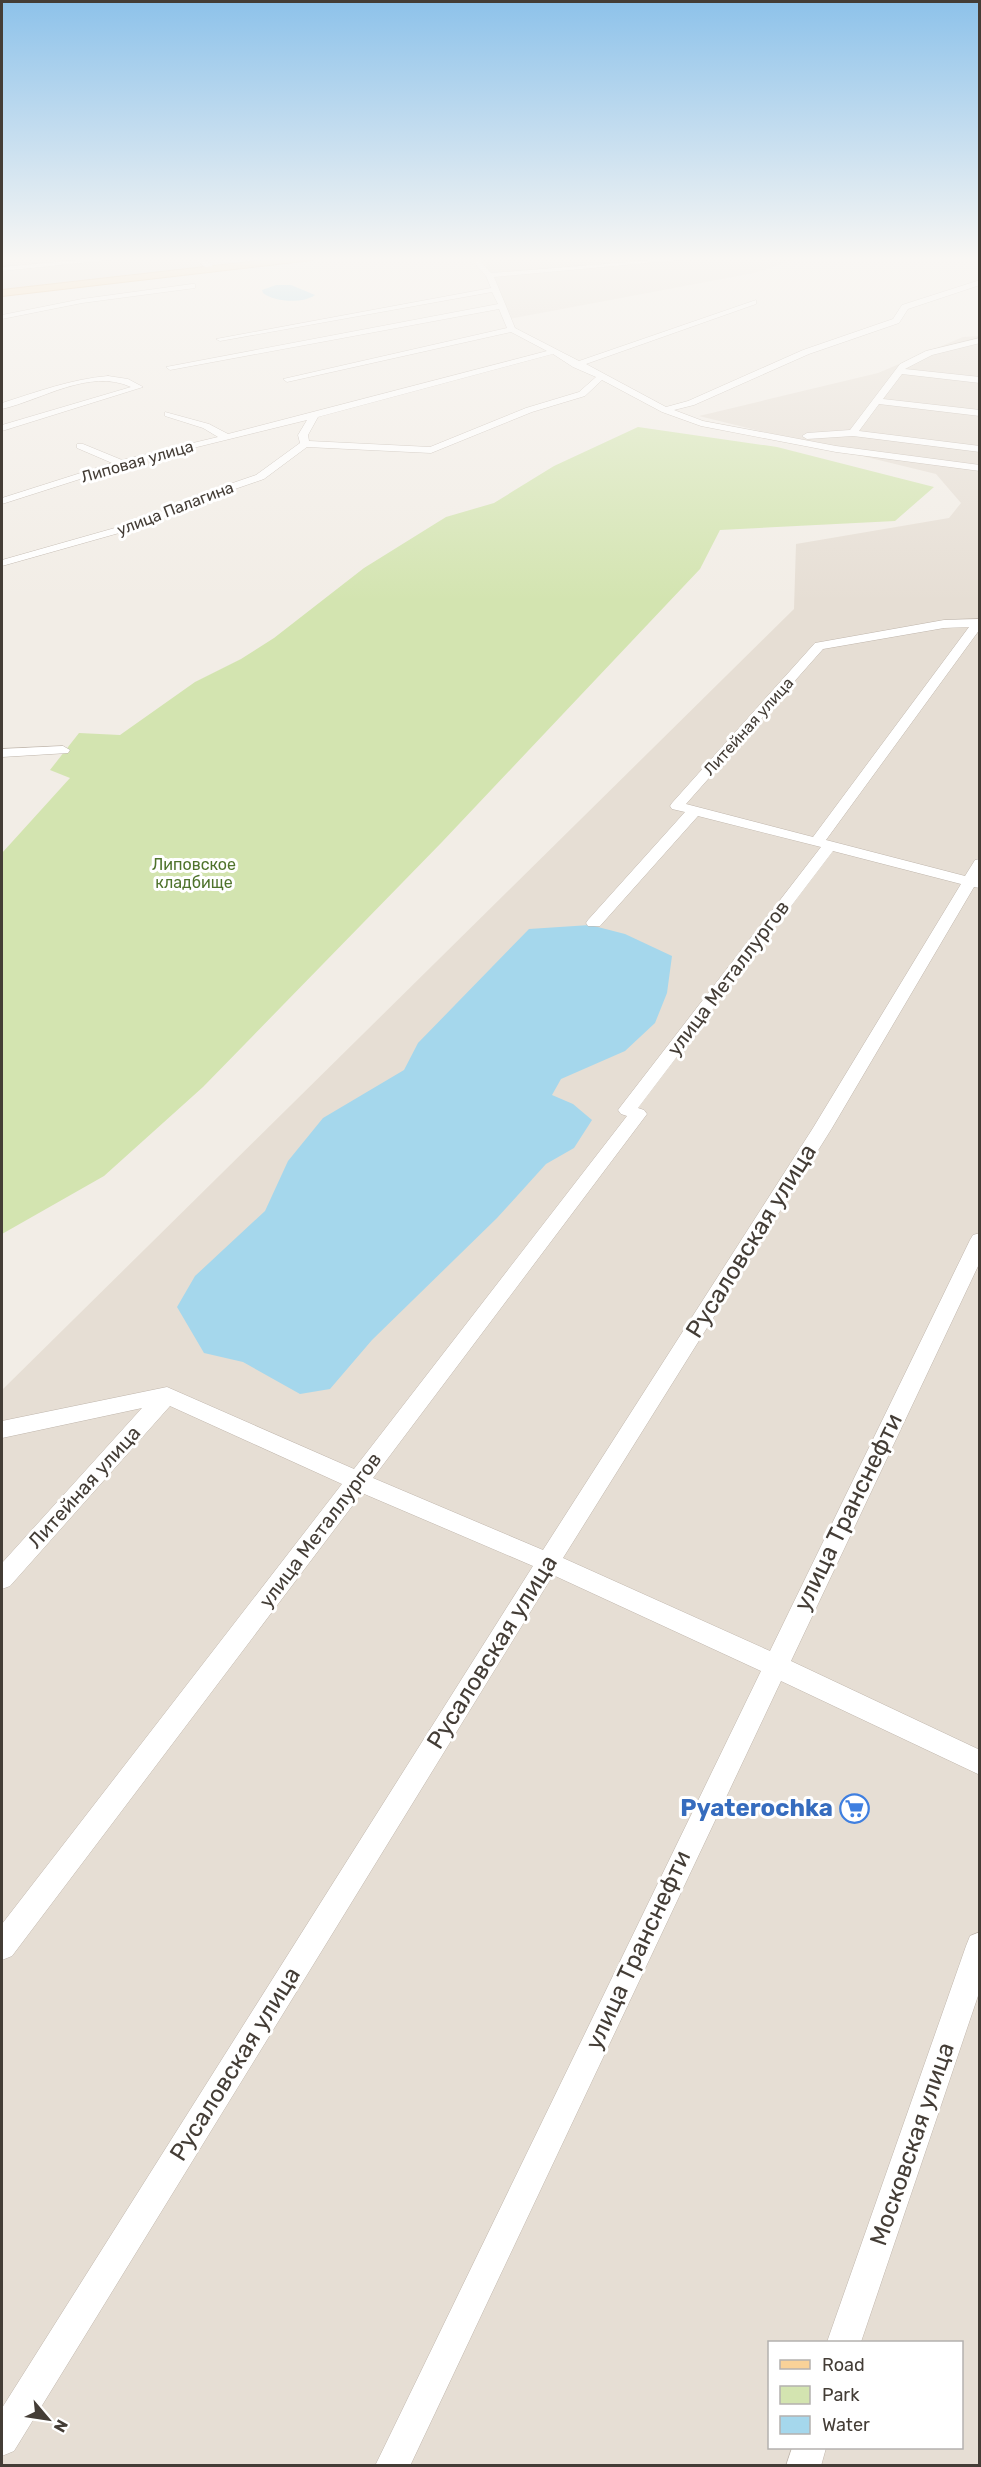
<svg xmlns="http://www.w3.org/2000/svg" width="981" height="2467" font-family="Rubik,sans-serif">
<style>
.residential{fill:#e6ded4;fill-rule:evenodd}
.green{fill:#d3e4b0}
.water{fill:#a5d7ec}
.lines{fill:none;stroke-linecap:round;stroke-linejoin:round}
.minor-casing{stroke:#c0b6ac;stroke-width:1}
.major-casing{stroke:#ddac69;stroke-width:2}
.minor{fill:#fff;fill-rule:evenodd}
.major{fill:#f9d298;fill-rule:evenodd}
.labels{text-anchor:middle;stroke-width:6;stroke-linejoin:round;paint-order:stroke}
.far-street-label{font-size:16px;fill:#443d36;stroke:#fff}
.far-park-label{font-size:16px;fill:#4f732c;stroke:#fff}
.street-label{font-size:20px;fill:#443d36;stroke:#fff}
.near-street-label{font-size:24px;fill:#443d36;stroke:#fff}
.near-shop-label{font-size:24px;font-weight:bold;fill:#366cbe;stroke:#fff;text-anchor:end}
</style>
<rect width="100%" height="100%" fill="#f2ede6"/>
<!-- residential -->
<path class="residential" d="M2 257H293L2 291Z
M481 257H803L754 273 509 319 499 288Z
M979 336V2465L2 2466V1390L794 609 796 544 949 518 961 503 936 474 699 416 878 373 963 337ZM770 2342H962V2448H770Z"/>
<!-- green -->
<path class="green" d="M638 427 777 447 934 487 895 521 720 530 700 569 442 842 203 1087 104 1176 2 1234V853L70 778 50 770 79 733 120 735 195 682 241 659 274 638 364 568 446 517 494 503 554 466Z"/>
<!-- water -->
<path class="water" d="M276 285H291L315 295C303 304 274 302 263 293L262 290Z
M590 925 625 934 672 956 667 993 655 1023 625 1051 561 1079 552 1095 573 1104 592 1120 574 1148 546 1164 497 1218 372 1340 330 1389 300 1394 243 1362 204 1353 177 1307 195 1276 265 1211 288 1161 323 1118 404 1070 418 1043 529 929Z"/>
<g class="lines">
<defs>
<path id="minor" d="M114 257H137L2 271V267Z
M194 257H202L215 268 208 270Z
M469 257H476L491 273 692 257 689 259 494 277 515 328 579 361 756 300V304L586 364 666 407 688 401 803 350 893 319 902 305 980 280V285L908 309 899 323 809 354 694 405 674 410 703 421 836 446 980 465V471L836 452 701 426 662 412 602 380 585 396 532 412 431 453 307 447 264 479 200 501 151 524 2 566V560L143 520 192 497 256 475 300 443 298 435 307 420 124 465 2 504V498L112 463 77 448V444H83L122 460 218 437 203 428 165 416V412L209 424 228 434 547 351 511 332 287 382 283 379 507 328 499 309 170 370 166 367 498 304 492 292 220 341 216 339 491 288 486 276ZM553 354 573 367 596 377 579 392 526 408 430 447 309 441 308 435 318 417Z
M192 284H195V288L82 303 2 319V315L82 299Z
M980 338V343L932 355 905 369 980 377V383L902 374 883 399 980 410V416L879 404 859 431 980 446V452L853 436 807 439 802 436 807 433 850 430 900 364 926 351Z
M108 376 128 379 143 387 2 431V425L131 387C89 368 42 400 2 409V403C37 392 71 379 108 376Z
M980 619V629L826 840 965 876 975 860 980 859V888L974 887 832 1128 563 1558 770 1651 970 1240 973 1235 980 1233V1262L791 1661 980 1750V1775L781 1681 410 2466H375L761 1671 553 1575 14 2451 2 2456V2408L533 1566 362 1493 12 1956 2 1960V1924L342 1484 170 1406 10 1586 2 1589V1563L142 1408 2 1438V1421L167 1387 354 1469 627 1116 621 1114 618 1110 621 1106 821 847 698 816 600 926H588L586 923 588 920 685 812 672 809 670 806 672 803 815 643 944 620ZM969 627 813 837 686 804 823 649 944 628ZM833 851 961 884 813 1128 543 1550 373 1478 644 1118 647 1114 644 1110 638 1108Z
M63 746 70 750 68 753 2 757V749Z
M980 1932V1990L861 2342H827L966 1946 970 1936Z
M792 2448H826L821 2466H786Z"/>
<path id="major" d="M293 257H316L312 260 2 296V290Z"/>
</defs>
<!-- minor casing -->
<use href="#minor" class="minor-casing"/>
<!-- major casing -->
<use href="#major" class="major-casing"/>
<!-- minor -->
<use href="#minor" class="minor"/>
<!-- major -->
<use href="#major" class="major"/>
</g>
<!-- sky -->
<linearGradient id="sky" x2="0" y2="1"><stop stop-color="#8dc2ea"/><stop offset="0.43" stop-color="#f9f7f4"/><stop offset="1" stop-color="#f9f7f4" stop-opacity="0"/></linearGradient>
<rect width="981" height="602" fill="url(#sky)"/>
<!-- icons -->
<defs>
<symbol id="supermarket-ring" viewBox="-11 -11 22 22"><circle r="9.5" fill="#fff" stroke="#3f7fe0" stroke-width="1.5"/><path d="M-6-5.5h2.5l.6 2H6L4.5 2H-2.5L-4.4-4H-6ZM-1.5 3.2a1.3 1.3 0 1 0 .1 0ZM3 3.2a1.3 1.3 0 1 0 .1 0Z" fill="#3f7fe0"/></symbol>
</defs>
<g fill-rule="evenodd">
<use href="#supermarket-ring" x="838" y="1792" width="33" height="33"/>
</g>
<g class="labels">
<!-- far-street labels -->
<g class="far-street-label">
<text transform="translate(137 461) rotate(-16)" y="6">Липовая улица</text>
<text transform="translate(175 508) rotate(-21)" y="6">улица Палагина</text>
<text transform="translate(748 726) rotate(-48)" y="6">Литейная улица</text>
</g>
<!-- far-park labels -->
<g class="far-park-label">
<text x="194" y="870">Липовское<tspan x="194" dy="18">кладбище</tspan></text>
</g>
<!-- street labels -->
<g class="street-label">
<text transform="translate(728 978) rotate(-53)" y="7">улица Металлургов</text>
<text transform="translate(84 1487) rotate(-48)" y="7">Литейная улица</text>
<text transform="translate(320 1530) rotate(-53)" y="7">улица Металлургов</text>
</g>
<!-- near-street labels -->
<g class="near-street-label">
<text transform="translate(751 1241) rotate(-58)" y="8">Русаловская улица</text>
<text transform="translate(848 1512) rotate(-64)" y="8">улица Транснефти</text>
<text transform="translate(492 1652) rotate(-58)" y="8">Русаловская улица</text>
<text transform="translate(638 1950) rotate(-65)" y="8">улица Транснефти</text>
<text transform="translate(235 2064) rotate(-58)" y="8">Русаловская улица</text>
<text transform="translate(912 2144) rotate(-71)" y="8">Московская улица</text>
</g>
<!-- near-shop labels -->
<g class="near-shop-label">
<text x="833" y="1816">Pyaterochka</text>
</g>
</g>
<!-- border -->
<rect width="981" height="2467" fill="none" stroke="#443d36" stroke-width="6"/>
<!-- legend -->
<rect x="768" y="2341" width="195" height="108" fill="#ffffff" stroke="#b4b1af" stroke-width="1.5"/>
<rect x="780" y="2360" width="30" height="9" fill="#f9d298" stroke="#b4b1af" stroke-width="1.5"/>
<text x="822" y="2371" font-size="18" fill="#443d36">Road</text>
<rect x="780" y="2386" width="30" height="18" fill="#d3e4b0" stroke="#b4b1af" stroke-width="1.5"/>
<text x="822" y="2401" font-size="18" fill="#443d36">Park</text>
<rect x="780" y="2416" width="30" height="18" fill="#a5d7ec" stroke="#b4b1af" stroke-width="1.5"/>
<text x="822" y="2431" font-size="18" fill="#443d36">Water</text>
<!-- north arrow -->
<g transform="translate(48 2419) rotate(119)" stroke="#ffffff" stroke-width="4.5" paint-order="stroke">
<path d="M0-4.5L10 22L0 15L-10 22Z" fill="#443d36"/>
<text y="-9" font-size="16" font-weight="bold" text-anchor="middle" fill="#443d36">N</text>
</g>
</svg>
